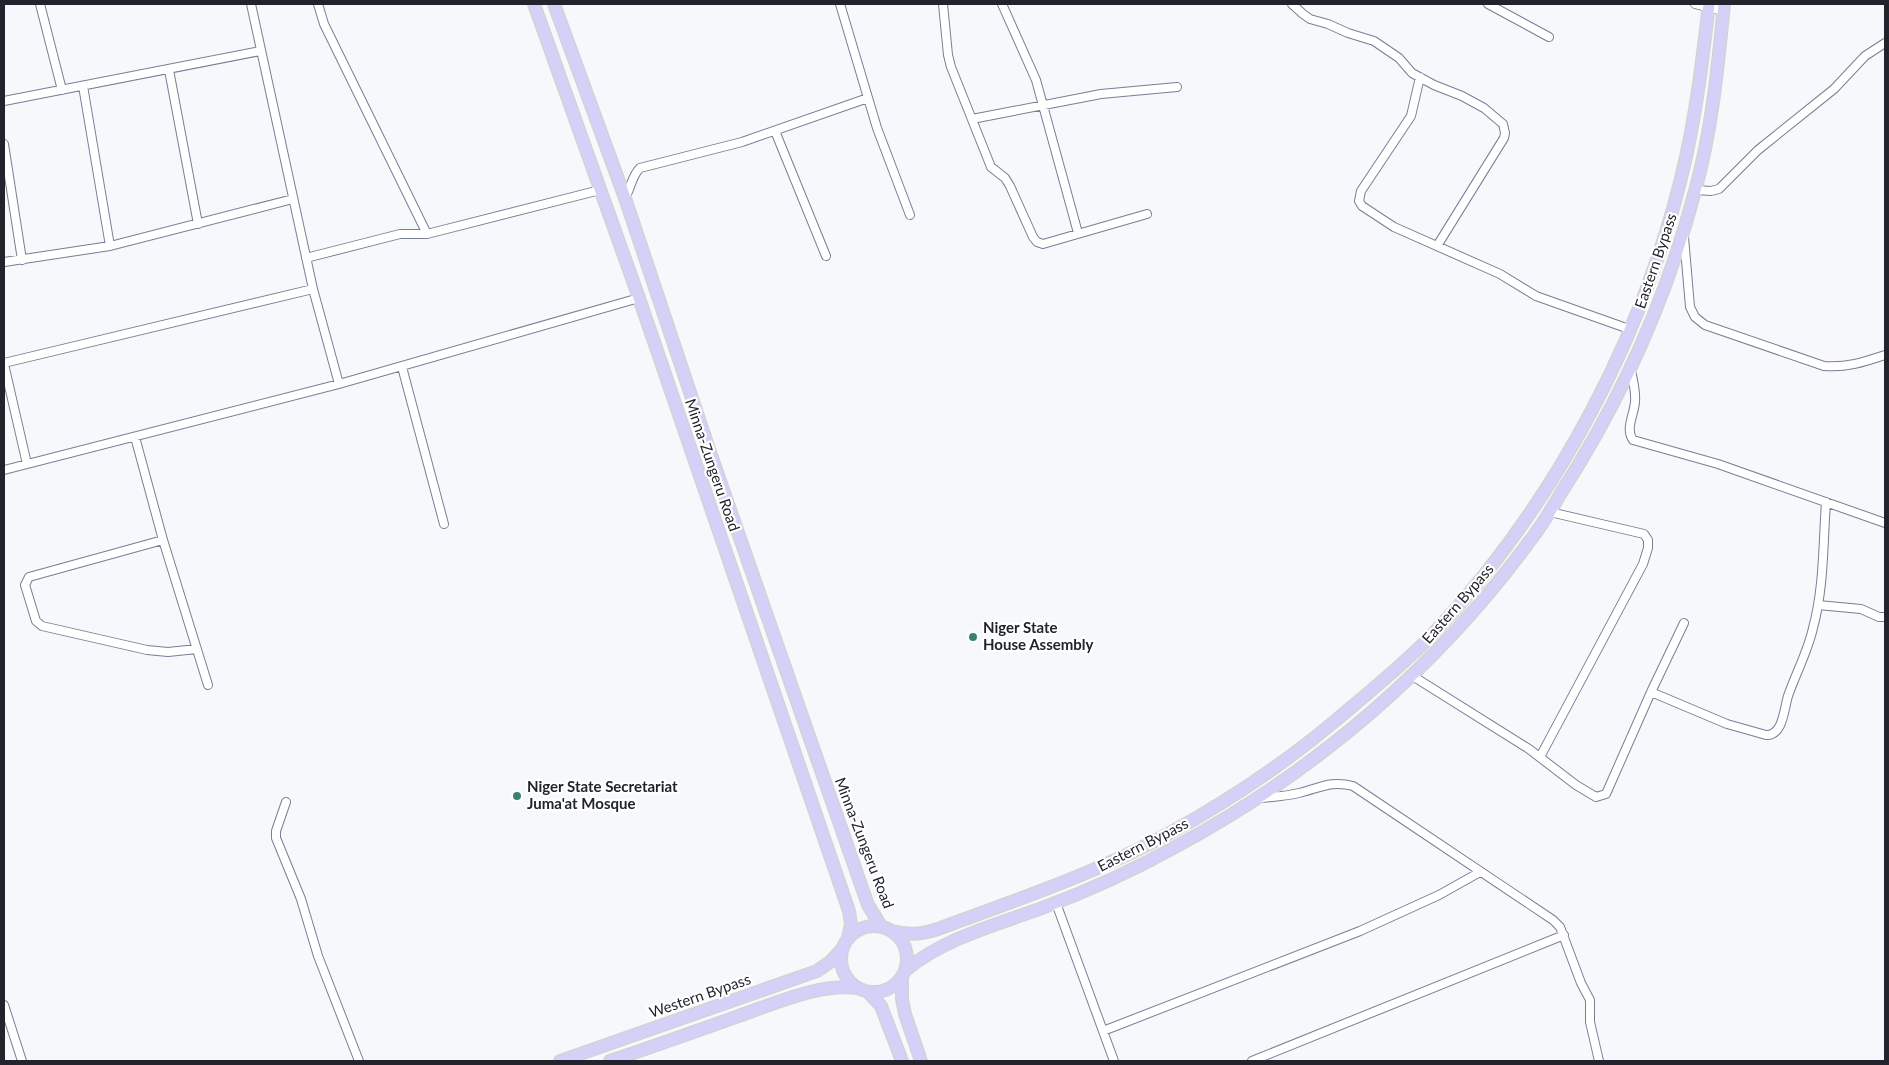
<svg xmlns="http://www.w3.org/2000/svg" width="1889" height="1065" font-family="Lato,sans-serif">
<style>
.lines{fill:none;stroke-linecap:round;stroke-linejoin:round}
.minor-casing{stroke:#777f95;stroke-width:10}
.primary-casing{stroke:#d3d3d5;stroke-width:14}
.minor{stroke:#fff;stroke-width:8}
.primary{stroke:#d4d0f7;stroke-width:11}
.poi-dot{fill:#3e8070;stroke:#fff;stroke-width:2}
.labels{text-anchor:middle;stroke-width:4.5;stroke-linejoin:round;paint-order:stroke}
.street-label{font-size:15px;fill:#21242c;stroke:#fff}
.poi-label{font-size:15px;font-weight:bold;fill:#21242c;stroke:#fff;text-anchor:start}
</style>
<rect width="100%" height="100%" fill="#f6f8fc"/>
<g class="lines">
<defs>
<path id="minor" d="M40 4 62 90
M251 4 313 289 339 384
M318 4 324 24 427 234
M840 4 877 128 910 215
M943 4 948 55 951 67 991 167 1005 178 1010 186 1033 237 1037 242 1043 244 1147 214
M1002 4 1036 80 1078 233
M1292 4 1303 14 1310 19 1328 24 1348 33 1374 41 1399 58 1412 73 1434 85 1462 96 1484 108 1503 124 1505 133 1504 138 1437 246
M1488 4 1549 37
M1695 4 1724 11
M169 70 198 224
M1420 77 1411 116 1361 191 1359 201 1362 206 1394 227 1500 274 1536 296 1629 329
M83 86 110 246
M4 101 260 51
M972 119 1101 94 1177 87
M775 131 826 256
M4 144 22 260
M1696 190 1711 191 1719 189 1758 150 1834 89 1865 56 1885 43
M625 198C631 188 632 175 640 168L742 142 868 98
M1684 237 1690 307 1695 317 1705 325 1824 366C1846 368 1864 362 1885 355
M306 258 400 234H427L600 190
M4 262 110 246 293 199
M4 363 313 289
M4 364 27 464
M402 367 444 524
M1630 367C1633 379 1636 390 1635 402 1634 415 1625 429 1633 440L1718 464 1885 523
M135 437 163 540 208 685
M4 470 339 384 639 298
M163 540 29 577 25 585 36 621 42 626 147 650 168 652 197 649
M1818 605 1861 609 1879 617H1885
M1411 675 1529 749 1576 785 1596 797 1606 794 1651 692 1684 623
M1651 692 1727 724 1766 735C1783 736 1784 709 1788 696 1796 673 1808 651 1813 628 1824 588 1823 544 1826 502
M1540 757 1643 564 1648 548V540L1644 534 1550 512
M1260 798C1273 797 1287 796 1299 793 1320 788 1331 780 1353 786L1553 920 1560 927 1581 983 1590 1000V1022L1599 1061
M286 802 276 831V838L301 899 318 956 359 1061
M1056 903 1114 1061
M4 1005 22 1061
M1103 1031 1360 931 1439 895 1480 872
M1252 1061 1564 935"/>
<path id="primary" d="M534 4 639 298 849 911 851 924 848 938
M554 4 625 198 711 455 868 905 881 926
M841 959a33 33 0 1 1 66 0a33 33 0 1 1-66 0Z
M892 931C912 935 919 935 938 929 1016 900 1097 873 1170 833 1228 801 1285 763 1335 721 1368 693 1402 666 1432 635 1555 505 1647 332 1686 157 1697 107 1703 55 1709 4
M907 969C945 938 996 925 1042 908 1088 891 1134 870 1177 846 1316 771 1439 666 1532 538 1543 524 1552 508 1561 493 1621 400 1667 297 1695 191 1712 130 1718 66 1724 4
M902 978V999L905 1014 921 1061
M868 992 881 1006 902 1061
M560 1061 817 971 830 962 843 948
M610 1061C652 1047 694 1032 736 1017 774 1004 818 983 858 988"/>
</defs>
<!-- minor casing -->
<use href="#minor" class="minor-casing"/>
<!-- primary casing -->
<use href="#primary" class="primary-casing"/>
<!-- minor -->
<use href="#minor" class="minor"/>
<!-- primary -->
<use href="#primary" class="primary"/>
</g>
<!-- markers -->
<g class="poi-dot">
<circle cx="973" cy="637" r="5"/>
<circle cx="517" cy="796" r="5"/>
</g>
<g class="labels">
<!-- street labels -->
<g class="street-label">
<text transform="translate(1656 261) rotate(-71)" y="5">Eastern Bypass</text>
<text transform="translate(712 465) rotate(71)" y="5">Minna-Zungeru Road</text>
<text transform="translate(1458 604) rotate(-49)" y="5">Eastern Bypass</text>
<text transform="translate(864 843) rotate(69)" y="5">Minna-Zungeru Road</text>
<text transform="translate(1143 845) rotate(-27)" y="5">Eastern Bypass</text>
<text transform="translate(700 996) rotate(-19)" y="5">Western Bypass</text>
</g>
<!-- poi labels -->
<g class="poi-label">
<text x="983" y="633">Niger State<tspan x="983" dy="17">House Assembly</tspan></text>
<text x="527" y="792">Niger State Secretariat<tspan x="527" dy="17">Juma'at Mosque</tspan></text>
</g>
</g>
<!-- border -->
<rect width="1889" height="1065" fill="none" stroke="#21242c" stroke-width="10"/>
</svg>
